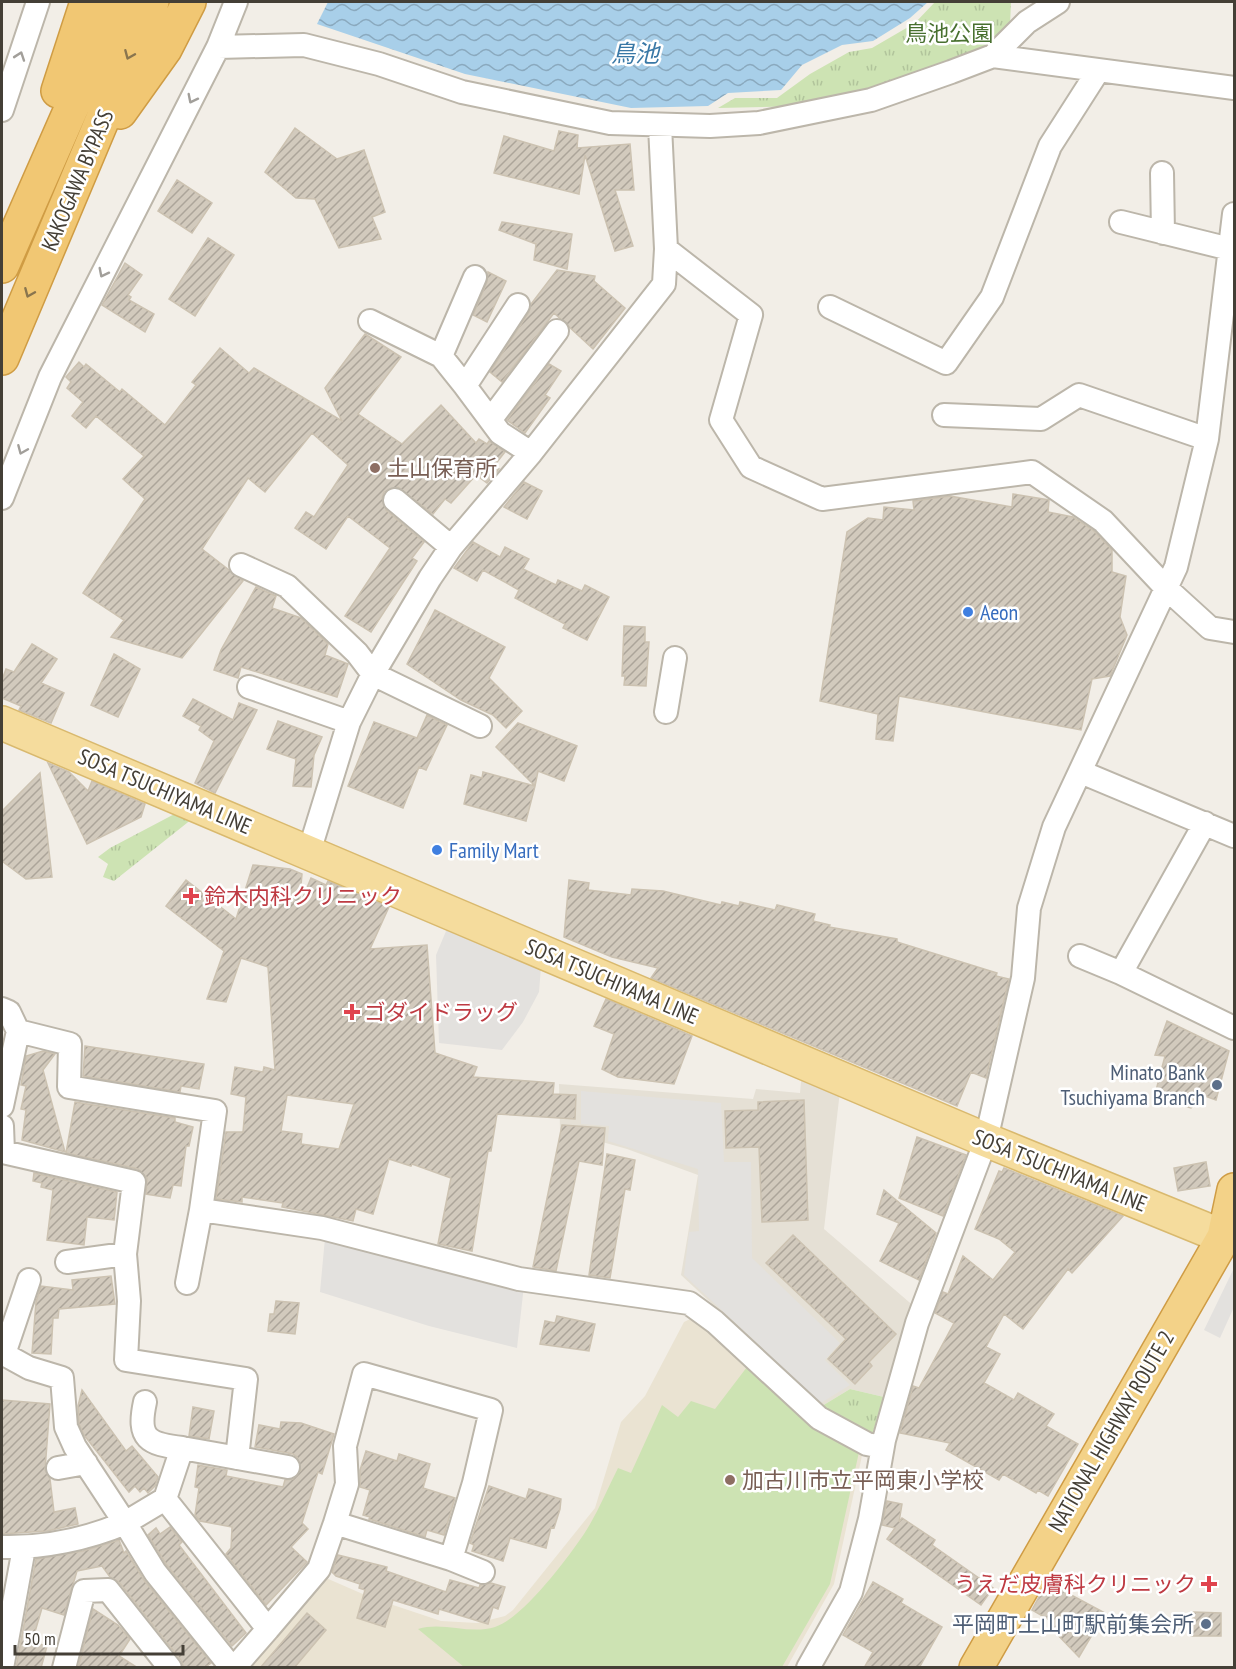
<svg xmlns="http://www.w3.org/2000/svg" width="1236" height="1669" font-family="'PT Sans Narrow','Noto Sans JP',sans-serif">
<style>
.residential{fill:#e5e0d5}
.education{fill:#eae3d2}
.grass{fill:#cde3b3}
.park{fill:url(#park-tufts)}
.parking{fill:#e3e1de}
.water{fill:url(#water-waves)}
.building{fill:url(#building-hatch);stroke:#ccc2b1;stroke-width:1.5;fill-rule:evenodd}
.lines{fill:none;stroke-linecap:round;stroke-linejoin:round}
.minor-casing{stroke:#bcb6aa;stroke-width:26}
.primary-casing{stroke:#d9b96e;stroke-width:36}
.trunk-casing{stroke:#cf9c44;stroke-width:36}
.motorway-casing{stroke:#cf9c44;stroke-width:36}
.minor{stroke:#fff;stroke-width:22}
.primary{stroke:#f5dc9d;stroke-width:33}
.trunk{stroke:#f3d288;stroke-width:33}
.motorway{stroke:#f1c773;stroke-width:33}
.oneway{stroke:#89754e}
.oneway2{stroke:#a29f9a}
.education-dot{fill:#8d6e63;stroke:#fff;stroke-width:2}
.shop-dot{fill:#3f7fe0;stroke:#fff;stroke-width:2}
.health-dot{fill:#e0444e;stroke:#fff;stroke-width:2}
.service-dot{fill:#5c6f8a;stroke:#fff;stroke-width:2}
.labels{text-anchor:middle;stroke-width:5;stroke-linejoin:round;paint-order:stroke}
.park-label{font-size:22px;fill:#48702f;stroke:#fff}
.street-label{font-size:22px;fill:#443f36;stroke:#fff}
.education-label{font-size:22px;fill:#785e54;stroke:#fff;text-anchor:start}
.shop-label{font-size:22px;fill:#366cbe;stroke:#fff;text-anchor:start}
.health-label{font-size:22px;fill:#be3a42;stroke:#fff;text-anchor:start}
.service-label{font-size:22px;fill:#4e5e75;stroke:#fff;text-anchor:end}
.water-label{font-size:24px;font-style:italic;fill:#3978a6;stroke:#fff}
</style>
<defs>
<pattern id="park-tufts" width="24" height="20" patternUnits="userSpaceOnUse" patternTransform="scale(1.5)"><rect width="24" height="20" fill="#cde3b3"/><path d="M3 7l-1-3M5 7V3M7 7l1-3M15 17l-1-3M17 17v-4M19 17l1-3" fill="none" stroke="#b1c49b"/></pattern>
<pattern id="water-waves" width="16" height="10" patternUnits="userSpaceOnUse" patternTransform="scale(1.5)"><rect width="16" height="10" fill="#a8cfe9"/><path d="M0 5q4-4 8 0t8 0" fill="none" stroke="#8aa9be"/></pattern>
<pattern id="building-hatch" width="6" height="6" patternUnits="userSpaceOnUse" patternTransform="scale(1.5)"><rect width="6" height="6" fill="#d2cabd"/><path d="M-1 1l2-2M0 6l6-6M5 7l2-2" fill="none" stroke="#aca59a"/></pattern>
</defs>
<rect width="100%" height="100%" fill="#f2eee7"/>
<!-- residential -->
<path class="residential" d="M802 1071 840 1091 824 1229 916 1308 884 1397 850 1389 822 1406 681 1275 698 1175 627 1149 560 1130 559 1084 753 1099 756 1089 800 1093Z"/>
<!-- education -->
<path class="education" d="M694 1317 863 1451 834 1584 787 1667 250 1668 326 1578 372 1598 441 1621 477 1623 505 1616 513 1610 595 1508 621 1422 645 1396 684 1322Z"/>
<!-- grass -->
<path class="grass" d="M747 1367 811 1426 859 1452 830 1584 782 1667H464L418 1629C443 1621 469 1635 495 1627 523 1618 567 1559 584 1534 597 1514 607 1490 618 1468L631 1473 662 1405 678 1417 691 1401 715 1409Z"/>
<!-- park -->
<path class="park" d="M935 2H1011L1010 25 989 50 870 94 808 106 718 108 735 98H777L810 74 849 52 872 48 915 23Z
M184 809 197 815 114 881 103 877 108 864 98 857 110 848Z
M850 1389 884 1397 871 1438 822 1406Z"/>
<!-- parking -->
<path class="parking" d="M449 924 541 967 539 992 523 1022 502 1050 439 1043 436 955Z
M581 1091 721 1103 724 1162H751L752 1258 840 1343 825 1360 850 1385 821 1403 684 1275 689 1232 699 1231 698 1169 608 1141 609 1126 581 1124Z
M325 1238 524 1285 517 1348 429 1326 320 1292Z
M1234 1268V1307L1220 1338 1204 1330Z"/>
<!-- water -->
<path class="water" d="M328 2H928L910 18 873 41 842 45 802 65 781 90 728 93 708 106 631 108 465 74 317 24Z"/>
<!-- building -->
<path class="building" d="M295 128 337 159 364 150 385 212 372 217 381 239 339 248 315 199 296 198 265 172Z
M559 131 578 135 577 148 630 144 634 190H615L633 246 615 251 585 155 579 194 494 173 504 136 554 151Z
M177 180 212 203 192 233 158 211Z
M502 222 572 234 567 269 534 260 536 244 499 230Z
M208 238 234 255 195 316 169 299Z
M125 263 142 275 128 295 131 297 129 300 154 314 145 332 102 305Z
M557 270 595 276 594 281 625 308 593 349 554 313 502 382 490 372 529 312 531 304Z
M488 272 506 281 487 322 473 315 487 282Z
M365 334 401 357 358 414 402 444 441 405 476 443 479 439 487 444 489 441 505 452 494 466 499 469 487 483 476 475 451 503 445 499 433 514 398 487 384 492 382 498 386 510 424 542 412 558 417 561 371 632 345 616 390 548 348 516 326 549 295 528 306 512 314 517 348 465 312 433 265 492 248 478 202 549 243 581 182 658 111 637 124 620 83 593 145 499 123 479 144 456 96 416 86 428 72 416 83 402 67 388 71 382 66 377 79 362 84 367 86 364 120 392 122 389 165 425 196 385 192 382 220 348 249 373 254 368 342 421 325 388Z
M549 364 561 371 545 395 550 398 525 433 507 420Z
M524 482 542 491 527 519 504 507Z
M1013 494 1049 500 1048 512 1073 517 1094 531 1112 550V572L1126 576 1120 617 1127 635 1110 676 1092 679 1081 730 899 696 893 741 876 739 878 714 820 701 847 532 868 518 883 520 884 507 914 510 913 501 950 496 1012 507Z
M473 542 500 557 505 547 529 559 523 569 556 585 558 580 582 591 585 585 609 597 587 640 563 628 565 624 515 598 519 590 483 570 477 581 454 568Z
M256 587 276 596 272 608 301 618 328 644 325 655 348 664 337 697 241 667 238 678 214 670 221 650Z
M435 610 505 647 489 678 522 711 506 728 493 715 461 700 407 664Z
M624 626 645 627V642H649L646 686 624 685 625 676H622Z
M32 644 57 659 41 683 64 693 51 723 19 710 21 706 2 698V680L6 669 14 672Z
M114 654 140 669 118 717 91 705Z
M193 699 233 720 239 703 257 710 215 793 195 783 214 741 199 730 201 726 183 716Z
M427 715 447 725 426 770 419 767 403 808 348 786 374 722 417 738Z
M278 721 322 737 314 755 311 787 293 786 296 759 267 749Z
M518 723 577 746 564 781 538 771 535 786 496 747Z
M48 763 69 772 88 791 92 781 145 804 141 817 87 844Z
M483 772 535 786 526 821 464 804 471 775 482 778Z
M40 773 52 877 26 879 2 861V811Z
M253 865 290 869 302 874 299 907 311 878 326 885 328 881 389 907 370 949 427 945 435 1053 477 1067 473 1077 554 1083 553 1094 576 1095 575 1119 497 1114 491 1151H488L472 1251 438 1244 451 1178 412 1164 411 1166 389 1159 373 1214 356 1209 353 1221 282 1207 283 1203 242 1197V1202L216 1199 226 1132H243L246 1097 231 1094 235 1067 263 1072 264 1067 275 1070 268 967 241 958 226 1002 207 999 224 951 166 906 186 880 236 919ZM287 1095 354 1104 339 1149 301 1144 302 1134 281 1131Z
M569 880 589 883 588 890 631 895 632 889 663 891 721 905 722 902 739 906 740 902 775 910 777 905 815 914 813 921 830 925 829 927 897 939V942L997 973 996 976 1009 979 986 1078 971 1072 957 1106 651 978 658 968 612 957 564 937Z
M606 999 692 1036 674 1084 618 1077 602 1069 614 1034 594 1026Z
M1167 1021 1229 1051 1216 1100 1205 1096 1191 1108 1154 1098 1165 1056 1155 1055Z
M85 1046 204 1064 199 1089 181 1086 180 1092 83 1076Z
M43 1051 55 1054 43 1070 65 1152 22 1140 26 1110 21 1109 26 1086 21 1085 26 1056Z
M804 1100 808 1220 762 1222 759 1147 726 1148 725 1111 758 1110V1102Z
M75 1102 175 1118V1122L193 1127 189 1146H186L181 1186 173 1185 170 1198 146 1194 147 1178 138 1169 66 1153Z
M562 1125 605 1128 602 1165 579 1161 556 1271 533 1267Z
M917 1137 966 1155 943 1216 899 1198Z
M607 1154 635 1160 630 1190 625 1189 610 1278 589 1275Z
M1206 1162 1210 1186 1178 1191 1174 1168Z
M1004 1168 1123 1216 1072 1273 1068 1269 1023 1329 1004 1314 986 1347 1000 1354 984 1383 1014 1400 1018 1393 1054 1414 1046 1426 1078 1444 1048 1496 1038 1490 1036 1493 1003 1474 999 1480 946 1450 950 1443 900 1433 913 1386 919 1388 954 1323 935 1313 943 1292 948 1294 963 1256 993 1280 1015 1252 999 1239 975 1229 999 1171 1002 1172Z
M34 1173 117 1192 114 1220 87 1217 84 1245 47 1240 53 1190 41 1187 42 1183 33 1181Z
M884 1190 936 1233 919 1280 880 1261 899 1223 877 1214Z
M793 1235 896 1334 869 1362 872 1366 855 1384 828 1359 846 1339 766 1263Z
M111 1276 115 1304 59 1309 58 1318H53L51 1354 32 1353 36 1302 41 1286 73 1290 72 1280Z
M276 1301 299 1303 295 1334 268 1331 270 1314H274Z
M557 1316 595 1324 589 1351 540 1344 545 1321 555 1323Z
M82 1390 126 1451 132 1446 158 1477 155 1486 148 1493 144 1488 140 1492 135 1486 129 1492 84 1435 79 1424 78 1406Z
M2 1400 50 1404 45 1470 50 1479 54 1512 75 1508 78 1524 47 1531 2 1534Z
M193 1407 214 1411 209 1439 189 1436Z
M281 1422 301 1423 334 1434 322 1474 318 1472 302 1523 308 1529 291 1547 307 1562 266 1605 226 1554 231 1548 232 1527 200 1521 195 1515 199 1488 195 1487 198 1465 227 1470 226 1476 283 1487 285 1480 293 1479 301 1470 297 1457 293 1454 255 1447 259 1425 280 1429Z
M366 1451 397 1461 399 1454 430 1464 423 1488 455 1498 444 1535 427 1530 425 1537 369 1519 370 1517 363 1515 370 1490 360 1487V1470Z
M489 1486 526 1499 529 1489 561 1499 560 1509 554 1528 551 1527 546 1548 510 1538 503 1561 472 1551 474 1545 470 1543Z
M887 1501 902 1504 899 1522 902 1518 935 1540 932 1545 993 1588 981 1605 887 1539 895 1528 882 1525Z
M170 1527 182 1542 179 1545 246 1633 232 1646 166 1564 148 1535 156 1528 160 1534Z
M119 1540 124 1553 126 1551 144 1580 211 1663 204 1668H184L181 1660 119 1582 110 1577 102 1566 77 1571 64 1615 42 1608 32 1642 47 1646 41 1668H16L36 1559 83 1551Z
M338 1555 387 1567 386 1571 446 1592 450 1580 479 1588 480 1585 491 1583 505 1587 498 1609 493 1607 488 1624 439 1609 438 1614 393 1600 385 1627 357 1618 365 1590 359 1588 360 1584 336 1576 332 1572Z
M873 1582 903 1599 901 1603 942 1627 919 1668H864L873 1652 843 1635Z
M1047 1582 1105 1613 1079 1657 1050 1627 1053 1622 1032 1610Z
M93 1609 118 1625 130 1639 119 1656 138 1668H78Z
M1193 1612 1221 1613V1636H1191Z
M307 1613 326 1630 294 1668H260Z"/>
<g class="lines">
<defs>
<path id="minor" d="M218 47 304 45 379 64 462 92 610 123 710 126 759 123 871 100 951 72 993 56 1027 22 1058 2
M993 56 1234 88
M2 110 38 2
M660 126 666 249 751 315 721 420 751 467 822 499 1032 472 1103 521 1166 588 1210 628 1234 632
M1162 173 1163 233
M1121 222 1230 249
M518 305 465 386 500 433 531 453
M830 307 946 363 992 297 1050 146 1098 71
M370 321 441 356
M465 386 441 356 475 277
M944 415 1041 419 1079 395 1207 439
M491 419 557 331
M2 498 50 377 218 47 236 2
M395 500 451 547
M241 565 287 586 357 653 373 674 480 726
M249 687 349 722
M666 712 675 658
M1081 772 1234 836
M1205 823 1121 973 1234 1028
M309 852 349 722 373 674 430 578 451 547 531 453 664 284 666 249
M1080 956 1121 973
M2 1009 9 1012 18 1031 70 1044 69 1087 215 1111 201 1210 322 1228 519 1279 689 1303 715 1322 819 1418 867 1444 882 1447
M2 1106 18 1031
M2 1126 3 1152 134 1182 125 1254 129 1301 126 1360 246 1379 237 1458
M67 1262 125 1254
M187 1283 201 1210
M2 1353 29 1368 62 1378 66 1427 75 1447 125 1523 165 1499 182 1448 288 1467
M4 1354 29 1280
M145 1402C137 1439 148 1444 182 1448
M58 1468 86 1463
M165 1499 268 1629 234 1668
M2 1547C43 1548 87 1539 125 1523L155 1572 232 1668
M451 1559 483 1572
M268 1629 319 1569 335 1523 451 1559 474 1483 491 1410 364 1374 345 1446 347 1484 335 1523
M2 1668 24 1548
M64 1668 84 1591 108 1590 170 1668
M808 1668 851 1592 870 1519 884 1440 917 1323 986 1140 1023 978 1029 908 1054 827 1176 567 1207 439 1234 214"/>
<path id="primary" d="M2 723 986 1140 1224 1237"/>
<path id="trunk" d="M976 1668 1224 1237 1234 1190"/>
<path id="motorway" d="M58 91 87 2
M120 112 165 49 189 2
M2 266 118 2
M2 358 152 2"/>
</defs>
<!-- minor casing -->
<use href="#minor" class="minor-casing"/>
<!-- primary casing -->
<use href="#primary" class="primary-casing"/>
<!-- trunk casing -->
<use href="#trunk" class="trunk-casing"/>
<!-- motorway casing -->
<use href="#motorway" class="motorway-casing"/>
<!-- minor -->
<use href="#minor" class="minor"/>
<!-- primary -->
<use href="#primary" class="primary"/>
<!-- trunk -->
<use href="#trunk" class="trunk"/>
<!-- motorway -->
<use href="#motorway" class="motorway"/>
</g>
<!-- one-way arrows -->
<defs><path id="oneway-chevron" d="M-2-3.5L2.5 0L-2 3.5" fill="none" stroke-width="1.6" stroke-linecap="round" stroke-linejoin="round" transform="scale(1.5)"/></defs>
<g class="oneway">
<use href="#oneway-chevron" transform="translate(129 55) rotate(113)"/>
<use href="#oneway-chevron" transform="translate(29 293) rotate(113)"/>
</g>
<g class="oneway2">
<use href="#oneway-chevron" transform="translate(20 56) rotate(-71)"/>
<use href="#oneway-chevron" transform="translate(192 99) rotate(117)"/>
<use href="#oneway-chevron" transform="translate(103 273) rotate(117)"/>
<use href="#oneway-chevron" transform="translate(22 450) rotate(113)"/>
</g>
<!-- markers -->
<g class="education-dot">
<circle cx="375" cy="468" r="6"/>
<circle cx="730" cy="1480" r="6"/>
</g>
<g class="shop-dot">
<circle cx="968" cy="612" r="6"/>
<circle cx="437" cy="850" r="6"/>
</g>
<g class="health-dot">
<path d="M188 887h6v6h6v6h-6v6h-6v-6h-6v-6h6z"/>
<path d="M349 1003h6v6h6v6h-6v6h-6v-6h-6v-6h6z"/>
<path d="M1206 1575h6v6h6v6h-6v6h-6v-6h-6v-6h6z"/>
</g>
<g class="service-dot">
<circle cx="1217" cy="1085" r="6"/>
<circle cx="1206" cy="1624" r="6"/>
</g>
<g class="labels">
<!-- park labels -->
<g class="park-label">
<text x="949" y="41">鳥池公園</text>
</g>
<!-- street labels -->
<g class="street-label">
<text transform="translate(77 180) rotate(-67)" y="8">KAKOGAWA BYPASS</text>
<text transform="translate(165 791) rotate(23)" y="8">SOSA TSUCHIYAMA LINE</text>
<text transform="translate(612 981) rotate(23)" y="8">SOSA TSUCHIYAMA LINE</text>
<text transform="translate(1060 1170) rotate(22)" y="8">SOSA TSUCHIYAMA LINE</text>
<text transform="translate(1111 1431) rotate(-60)" y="8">NATIONAL HIGHWAY ROUTE 2</text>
</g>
<!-- education labels -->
<g class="education-label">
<text x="387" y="476">土山保育所</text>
<text x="742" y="1488">加古川市立平岡東小学校</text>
</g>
<!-- shop labels -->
<g class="shop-label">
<text x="980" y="620">Aeon</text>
<text x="449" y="858">Family Mart</text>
</g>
<!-- health labels -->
<g class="health-label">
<text x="204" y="904">鈴木内科クリニック</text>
<text x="364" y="1020">ゴダイドラッグ</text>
<text x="1196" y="1592" text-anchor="end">うえだ皮膚科クリニック</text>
</g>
<!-- service labels -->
<g class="service-label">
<text x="1205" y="1080">Minato Bank<tspan x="1205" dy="25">Tsuchiyama Branch</tspan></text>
<text x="1194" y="1632">平岡町土山町駅前集会所</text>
</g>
<!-- water labels -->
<g class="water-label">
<text x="635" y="62">鳥池</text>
</g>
</g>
<!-- border -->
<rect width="1236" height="1669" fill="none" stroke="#443f36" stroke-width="6"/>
<!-- scale -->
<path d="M15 1645v9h168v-9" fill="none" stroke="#443f36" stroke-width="3"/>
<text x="24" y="1645" font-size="18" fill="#443f36" stroke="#ffffff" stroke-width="4.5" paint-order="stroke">50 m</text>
</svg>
